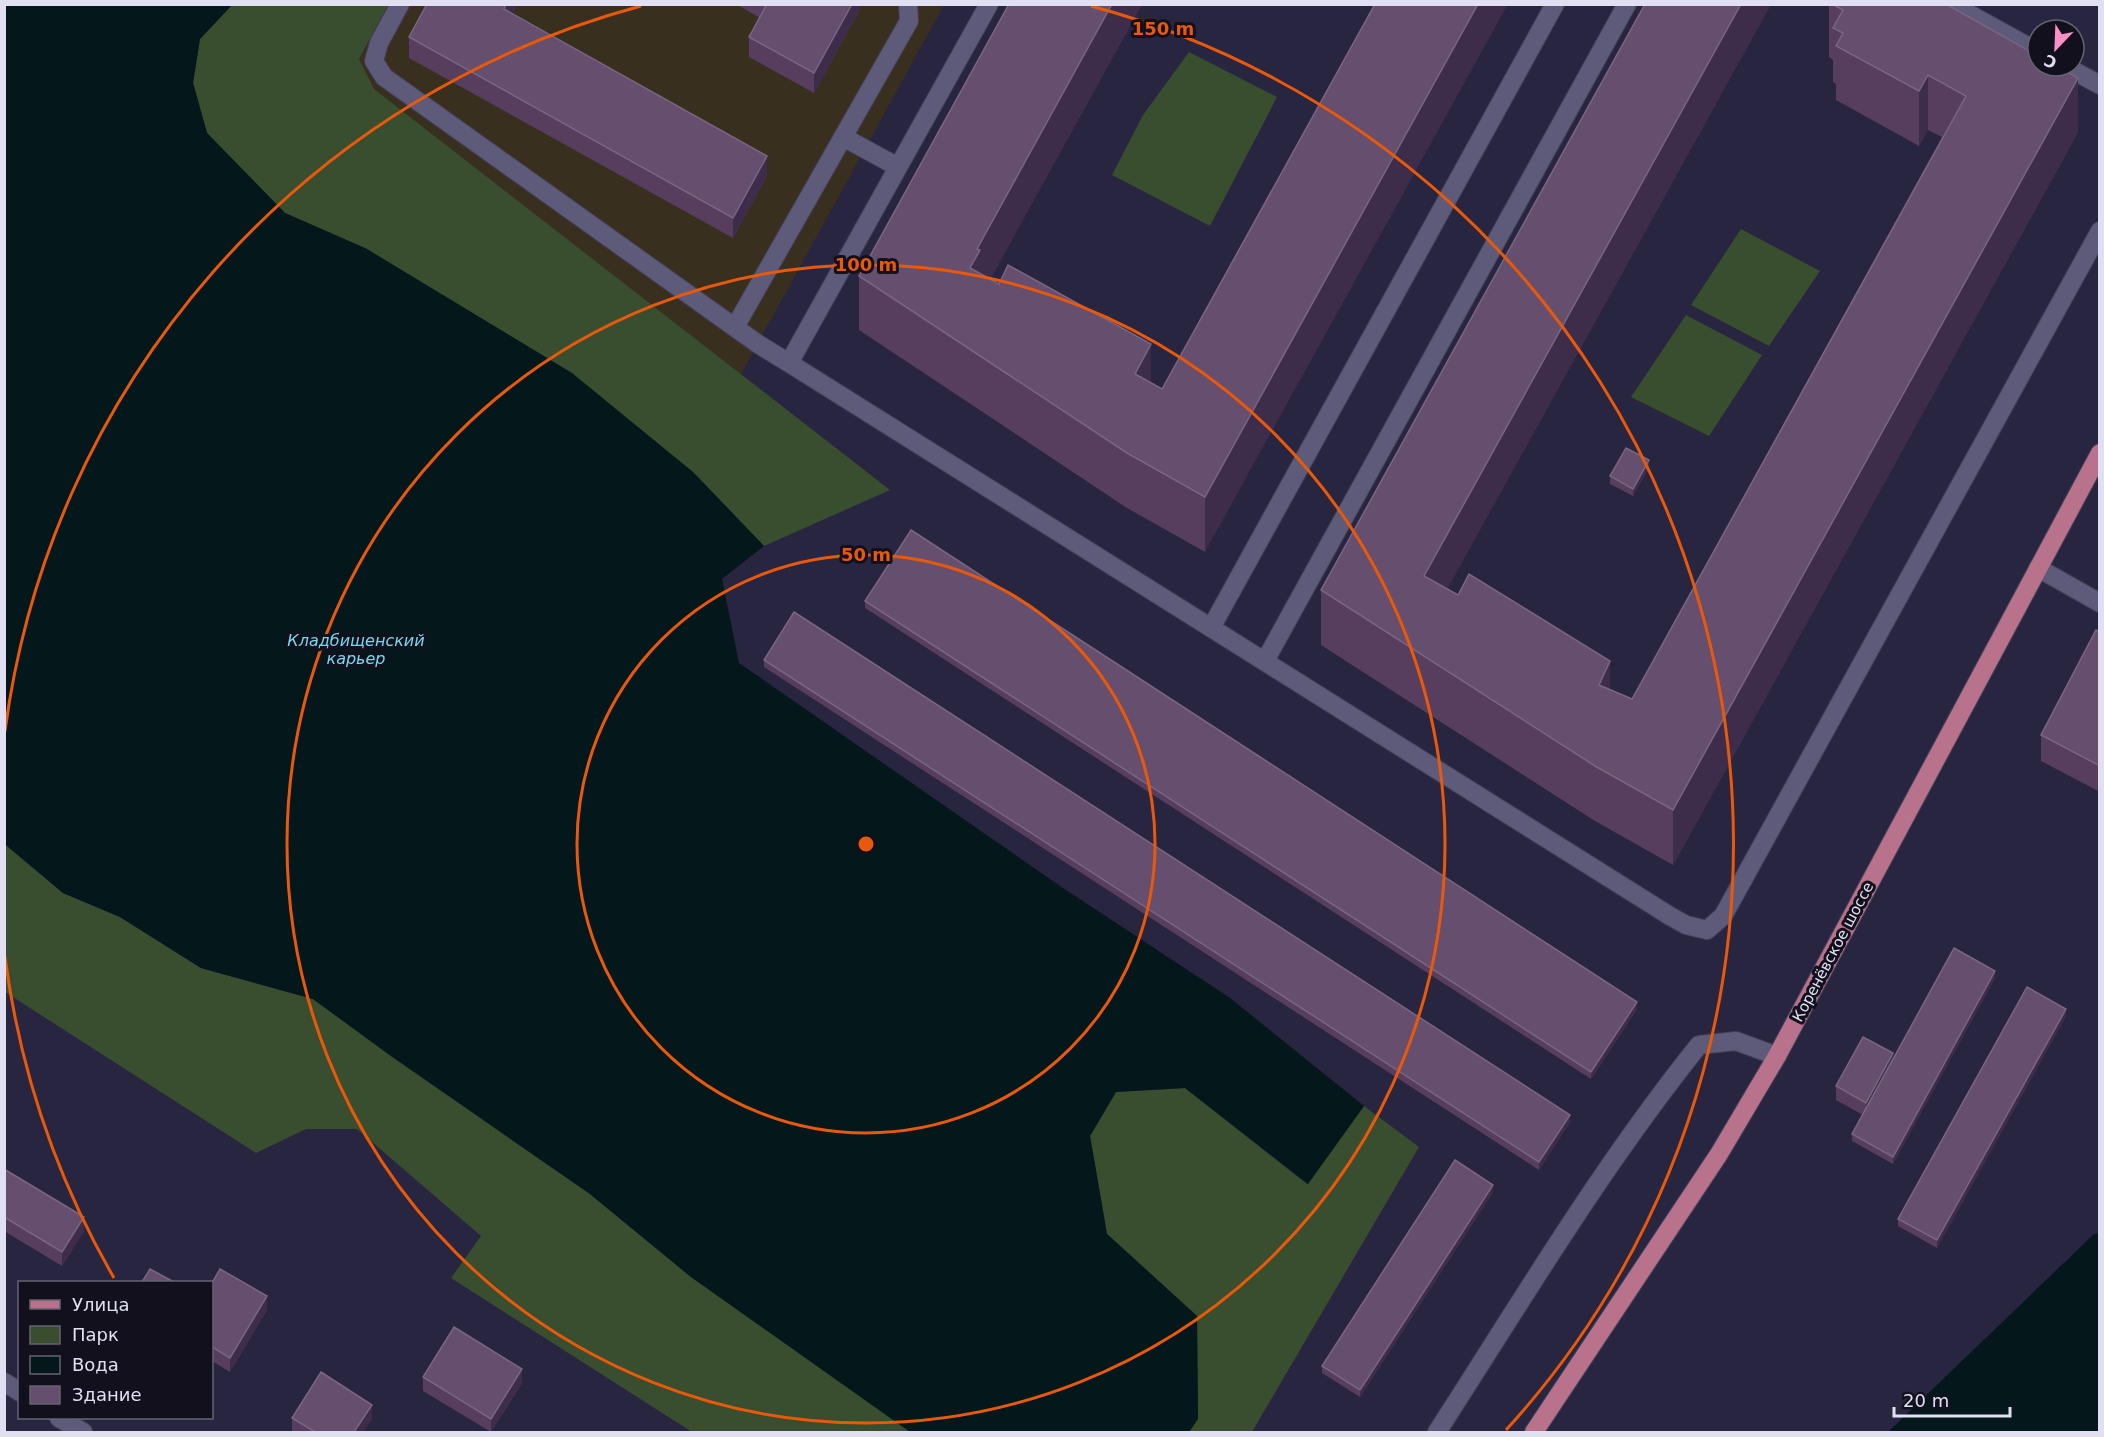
<svg xmlns="http://www.w3.org/2000/svg" width="2104" height="1437" font-family="'DejaVu Sans',sans-serif">
<style>
.education{fill:#392f1f}
.green{fill:#384e2e}
.water{fill:#04171a}
.lines{fill:none;stroke-linecap:round;stroke-linejoin:round}
.minor-casing{stroke:#434057;stroke-width:20}
.major-casing{stroke:#434057;stroke-width:20}
.minor{stroke:#5e5b7a;stroke-width:18}
.major{stroke:#b8728b;stroke-width:18}
.wall{fill:#573d5e}
.shaded-wall{fill:#3e2c4b}
.building{fill:#664f6e;stroke:#796683;stroke-width:1.5}
.ring{fill:none;stroke:#e8590c;stroke-width:3}
.labels{text-anchor:middle;stroke-width:6;stroke-linejoin:round;paint-order:stroke}
.street-label{font-size:15px;fill:#e1e0f2;stroke:#11101c}
.water-label{font-size:16px;font-style:italic;fill:#75d9ec;stroke:#11101c}
.centre{fill:#e8590c;stroke:#11101c;stroke-width:3}
.ring-label{font-size:18px;text-anchor:middle;font-weight:bold;fill:#e8590c;stroke:#11101c;stroke-width:6;stroke-linejoin:round;paint-order:stroke}
</style>
<rect width="100%" height="100%" fill="#282540"/>
<!-- education -->
<path class="education" d="M388 5H944L741 374 373 89 359 59Z"/>
<!-- green -->
<path class="green" d="M232 5H388L359 59 374 89 890 490 764 546 693 472 367 249 285 213 207 133 193 83 200 39Z
M1189 52 1277 97 1210 226 1112 175 1143 115Z
M1741 229 1820 271 1769 346 1691 305Z
M1686 315 1762 355 1709 436 1631 397Z
M4 844 63 893 120 917 201 968 313 999 391 1056 590 1194 691 1277 912 1432H692L451 1278 481 1236 357 1129H306L256 1153 5 992Z
M1185 1088 1307 1184 1364 1106 1419 1147 1252 1432H1189L1198 1418 1197 1316 1107 1234 1090 1136 1116 1092Z"/>
<!-- water -->
<path class="water" d="M5 4 232 5 200 39 193 83 207 133 285 213 367 249 572 373 693 472 764 546 722 579 739 663 1060 886 1230 998 1364 1106 1308 1184 1185 1088 1116 1092 1090 1136 1107 1234 1197 1316 1198 1419 1189 1432H910L691 1277 590 1194 391 1056 313 999 201 968 120 917 63 893 5 844Z
M2099 1233V1432H1888L2094 1234Z"/>
<g class="lines">
<defs>
<path id="minor" d="M400 4 379 43 374 61 384 77 758 344 789 363
M989 4 789 363 1670 916 1686 925 1707 930 1723 916 2100 231
M1951 4 2038 52
M2065 66 2100 85
M843 137 898 167
M735 327 909 21 908 4
M2038 568 2100 603
M1211 628 1555 4
M1265 661 1627 4
M4 1382 20 1392
M59 1418 83 1432
M1437 1432C1521 1302 1601 1167 1699 1045L1736 1041 1777 1056"/>
<path id="major" d="M1534 1432 1719 1154 1777 1056 2100 453"/>
</defs>
<!-- minor casing -->
<use href="#minor" class="minor-casing"/>
<!-- major casing -->
<use href="#major" class="major-casing"/>
<!-- minor -->
<use href="#minor" class="minor"/>
<!-- major -->
<use href="#major" class="major"/>
</g>
<!-- wall -->
<path class="wall" d="M517 4 512 14 767 176 733 238 409 58V37Z
M736 4H863L814 93 749 57V37L760 18Z
M1009 4H1142L990 279 1151 383 1162 389 1375 4 1205 552 1127 508 859 330V276Z
M1645 4H1771L1447 589 1610 690 1632 699 1942 137 1928 130 1919 146 1836 100V84L1833 82V60L1829 57V4H1946L2078 132 1673 865 1595 821 1321 645V590Z
M1649 467 1633 496 1610 484V476Z
M865 601 1637 1009 1591 1079 865 608Z
M2100 632V792L2041 761V735Z
M764 660 1570 1122 1539 1170 764 667Z
M1995 978 1893 1164 1852 1141V1134L1863 1115 1836 1100V1086L1893 1059Z
M2066 1016 1937 1248 1898 1226V1219Z
M4 1169 84 1231 62 1266 4 1231Z
M1493 1192 1360 1397 1322 1373V1366Z
M212 1283 267 1310 230 1372 212 1361Z
M423 1377 522 1383 491 1432 423 1391Z
M292 1418 372 1419 363 1432H293L292 1431Z"/>
<!-- shaded-wall -->
<path class="shaded-wall" d="M506 4H517L504 29V9Z
M852 4H863L814 93V73Z
M1112 4H1142L980 298 970 268 977 249Z
M1478 4H1508L1205 552V497Z
M1741 4H1771L1424 631V576Z
M1928 75V130L1919 146V91Z
M2078 78V132L1673 865V810Z
M767 156V176L733 238V218Z
M1151 344V399L1135 374Z
M1649 460V467L1633 496V489Z
M1610 661V715L1599 685Z
M1995 971V978L1893 1164V1157Z
M1637 1002V1009L1591 1079V1072Z
M2066 1009V1016L1937 1248V1240Z
M1893 1053V1067L1866 1116V1103Z
M1570 1115V1122L1539 1170V1162Z
M1493 1185V1192L1360 1397V1390Z
M84 1217V1231L62 1266V1252Z
M267 1296V1310L230 1372V1358Z
M522 1369V1383L491 1432V1419Z
M372 1405V1419L363 1432H354Z"/>
<!-- building -->
<path class="building" d="M427 4H506L504 9 767 156 733 218 409 37Z
M767 4H852L814 73 749 37Z
M1009 4H1112L977 249 980 250 970 268 999 284 1008 265 1151 344 1135 374 1162 389 1375 4H1478L1205 497 1127 453 859 276Z
M1645 4H1741L1424 576 1458 595 1469 574 1610 661 1599 685 1632 699 1966 96 1928 75 1919 91 1836 46 1843 33 1833 28 1843 10 1832 4H1946L2038 56V66H2057L2078 78 1673 810 1595 766 1321 590Z
M1626 448 1649 460 1633 489 1610 476Z
M911 530 1637 1002 1591 1072 865 601Z
M794 612 1570 1115 1539 1162 764 660Z
M2096 630 2100 632V766L2041 735Z
M1954 948 1995 971 1893 1157 1852 1134Z
M2027 987 2066 1009 1937 1240 1898 1219Z
M1863 1037 1893 1053 1866 1103 1836 1086Z
M1455 1160 1493 1185 1360 1390 1322 1366Z
M4 1169 84 1217 62 1252 4 1217Z
M150 1269 174 1282H142Z
M220 1269 267 1296 230 1358 212 1347V1283Z
M454 1327 522 1369 491 1419 423 1377Z
M321 1372 372 1405 354 1432H315L292 1418Z"/>
<!-- distance rings -->
<g class="ring">
<circle cx="866" cy="844" r="289"/>
<circle cx="866" cy="844" r="579"/>
<path d="M114 1278A868 868 0 0 1 5 957M5 731A868 868 0 0 1 641 6M1091 6A868 868 0 0 1 1506 1430"/>
</g>
<g class="labels">
<!-- street labels -->
<g class="street-label">
<text transform="translate(1833 952) rotate(-62)" y="5">Коренёвское шоссе</text>
</g>
<!-- water labels -->
<g class="water-label">
<text x="356" y="646">Кладбищенский<tspan x="356" dy="18">карьер</tspan></text>
</g>
</g>
<circle cx="866" cy="844" r="9" class="centre"/>
<g class="ring-label">
<text x="1163" y="35">150 m</text>
<text x="866" y="271">100 m</text>
<text x="866" y="561">50 m</text>
</g>
<!-- border -->
<rect width="2104" height="1437" fill="none" stroke="#e1e0f2" stroke-width="12"/>
<!-- legend -->
<rect x="18" y="1281" width="195" height="138" fill="#11101c" stroke="#646372" stroke-width="1.5"/>
<rect x="30" y="1300" width="30" height="9" fill="#b8728b" stroke="#646372" stroke-width="1.5"/>
<text x="72" y="1311" font-size="18" fill="#e1e0f2">Улица</text>
<rect x="30" y="1326" width="30" height="18" fill="#384e2e" stroke="#646372" stroke-width="1.5"/>
<text x="72" y="1341" font-size="18" fill="#e1e0f2">Парк</text>
<rect x="30" y="1356" width="30" height="18" fill="#04171a" stroke="#646372" stroke-width="1.5"/>
<text x="72" y="1371" font-size="18" fill="#e1e0f2">Вода</text>
<rect x="30" y="1386" width="30" height="18" fill="#664f6e" stroke="#646372" stroke-width="1.5"/>
<text x="72" y="1401" font-size="18" fill="#e1e0f2">Здание</text>
<!-- north arrow -->
<g transform="translate(2056 48) rotate(203)"><circle r="28" fill="#11101c" stroke="#646372" stroke-width="1.5"/>
<path d="M0-4.5L10 22L0 15L-10 22Z" fill="#fb8fc6"/>
<text y="-9" font-size="16" font-weight="bold" text-anchor="middle" fill="#e1e0f2">С</text>
</g>
<!-- scale -->
<path d="M1894 1407v9h116v-9" fill="none" stroke="#e1e0f2" stroke-width="3"/>
<text x="1903" y="1407" font-size="18" fill="#e1e0f2" stroke="#11101c" stroke-width="4.5" paint-order="stroke">20 m</text>
</svg>
